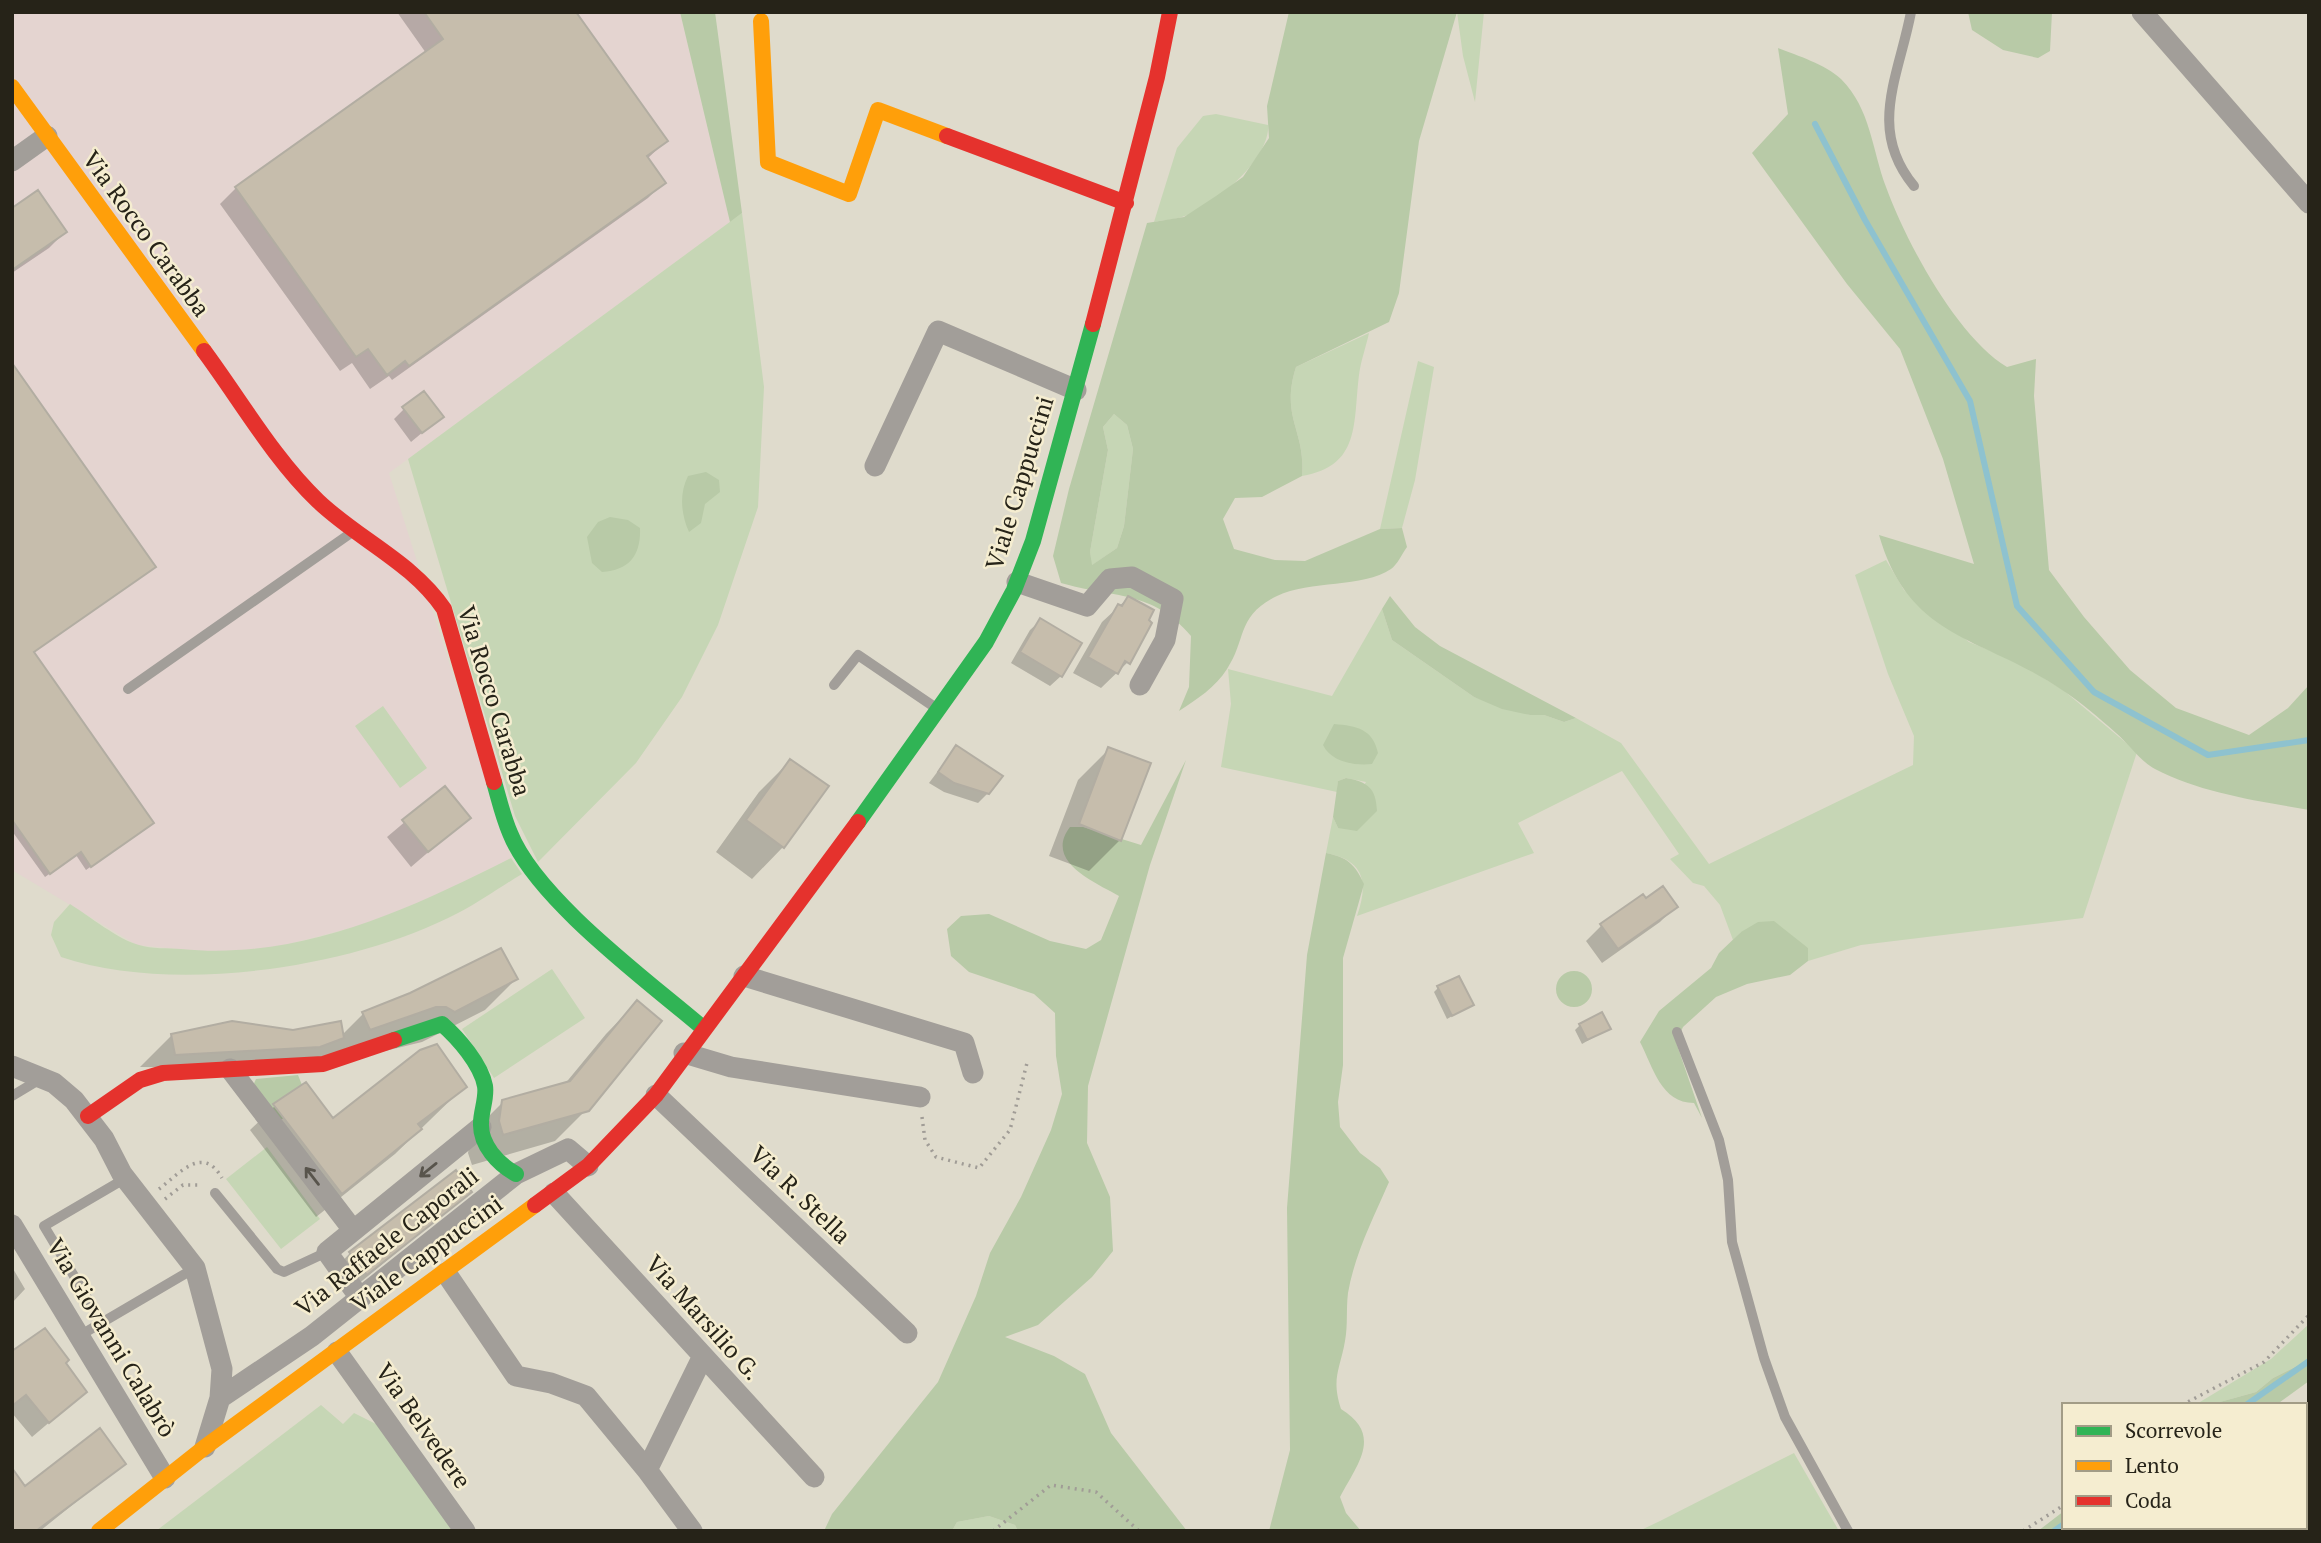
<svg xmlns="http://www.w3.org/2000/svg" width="2321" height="1543" font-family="'PT Serif',serif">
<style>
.industrial{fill:#e4d4d0}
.green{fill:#c6d6b5}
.forest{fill:#b8caa7;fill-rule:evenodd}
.shadow{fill:#0003}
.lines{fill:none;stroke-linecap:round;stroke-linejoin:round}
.stream{stroke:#8ec2cf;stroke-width:6}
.building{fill:#c6bdac;stroke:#b2ada2;stroke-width:2}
.path{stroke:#a09c96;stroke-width:3.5;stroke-dasharray:2 5;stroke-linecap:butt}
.lane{stroke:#a29e99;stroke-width:10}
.street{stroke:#a29e99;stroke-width:21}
.fast{stroke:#30b455;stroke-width:16}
.slow{stroke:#ff9f0a;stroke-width:16}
.jam{stroke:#e5322d;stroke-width:16}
.oneway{stroke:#58544c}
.labels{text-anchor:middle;stroke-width:5;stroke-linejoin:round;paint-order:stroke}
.street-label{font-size:24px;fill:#262318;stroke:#f5edd0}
</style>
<rect width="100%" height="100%" fill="#dfdbcc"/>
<!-- industrial -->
<path class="industrial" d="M12 12H680L730 222 389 473 511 858 439 894 378 921 265 950 220 953 137 945 12 870Z"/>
<!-- green -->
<path class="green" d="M1457 12H1484L1475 102 1463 56Z
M1216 114 1268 125C1271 158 1213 208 1182 217 1173 220 1163 220 1154 222L1177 148 1203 116Z
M742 213 764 387 758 507 718 625 682 697 636 763 538 862 515 816 408 459Z
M1369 333C1366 347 1361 360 1359 375 1353 423 1361 466 1302 476 1306 430 1280 418 1296 367Z
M1418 361 1434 367 1415 480 1402 528 1380 529Z
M1114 414 1127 425 1133 449 1124 526 1117 548 1091 566 1090 552 1108 450 1103 427Z
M1886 560 1904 590 1969 642 2016 661 2063 690 2137 752 2083 918 1861 945 1808 961V948L1741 932 1733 940 1720 905 1704 886 1693 883 1670 859 1679 854 1622 771 1518 823 1534 853 1357 916C1369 882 1364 860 1326 853L1333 817 1338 828 1366 782 1346 778 1338 781 1337 792 1221 767 1231 704 1228 669 1332 696 1382 609 1392 640 1474 697 1530 715H1544L1564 722 1576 718 1621 743 1709 864 1913 765 1914 736 1888 674 1855 575Z
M383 706 427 768 400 788 355 726Z
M511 858 522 874C500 887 480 902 458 913 353 968 174 995 61 957L51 935 54 922 70 904C89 916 119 940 139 945 152 949 168 948 181 949 299 961 408 910 511 858Z
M552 969 585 1018 494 1078 462 1029Z
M267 1147 320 1219 281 1249 226 1179Z
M2309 1324V1360L2273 1378 2256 1392 2209 1405H2195L2271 1359Z
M321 1405 343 1424 354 1413 388 1430 454 1531H156Z
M1794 1453 1839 1531H1639L1660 1521Z
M989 1516 1015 1525 1018 1531H952L957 1522Z"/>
<!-- forest -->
<path class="forest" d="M680 12H715L742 213 730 222Z
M1289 12H1457L1419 141 1399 293 1389 322 1296 367C1280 418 1306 430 1302 476L1262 497 1235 498 1223 519 1234 549 1275 560 1305 561 1380 529 1402 528 1407 547C1402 554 1397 565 1391 569 1363 588 1310 580 1277 596 1236 616 1247 639 1227 669 1216 687 1196 700 1179 711L1189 687 1191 636C1153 590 1113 598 1061 583L1053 556 1069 489 1147 223 1184 217 1216 196 1243 177 1269 138 1267 106ZM1114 414 1127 425 1133 449 1124 526 1117 548 1092 565 1090 552 1108 450 1103 427Z
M1968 12H2052L2050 51 2038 58 2003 50 1972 30Z
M1778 48C1798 56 1825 64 1841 79 1871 109 1872 150 1886 187 1906 242 1957 337 2007 367L2036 359 2034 396 2049 570 2084 617 2130 670 2176 708 2249 735 2288 708 2309 685V810C2258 801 2201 793 2155 769 2140 761 2129 744 2116 733 2099 718 2081 702 2062 690 1984 636 1910 642 1879 535L1974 564 1943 459 1900 349 1847 284 1752 153 1788 114Z
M706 472 719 480 720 492 705 504 701 523 689 532C681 514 679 494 688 476Z
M610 517 628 520 640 528C641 555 630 570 602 572L592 563 587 537 598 522Z
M1390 596 1415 627 1440 646 1576 718 1564 722 1544 715H1530L1502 709 1474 697 1392 640 1382 609Z
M1334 724C1357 726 1373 729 1378 753L1372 764C1355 766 1331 762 1323 745Z
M1186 760 1150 865 1088 1086 1087 1143 1110 1197 1113 1251 1092 1277 1038 1325 1005 1337 1054 1356 1085 1374 1111 1433 1187 1531H1018L1015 1525 989 1516 957 1522 952 1531H824L832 1514 938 1382 976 1296 990 1253 1021 1197 1051 1130 1062 1094 1056 1056 1055 1013 1034 994 969 972 951 956 947 929 961 916 989 914 1050 941 1086 949 1101 940 1119 896C1097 883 1043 862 1070 827H1083L1141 845Z
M1346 778C1368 782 1376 788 1377 811L1357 831 1338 828 1333 817 1338 781Z
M1326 853C1347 857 1355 864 1364 884L1343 958V1065L1338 1102 1340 1127 1360 1153 1380 1168 1389 1182C1373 1219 1355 1253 1348 1293 1346 1309 1348 1326 1345 1341 1340 1370 1331 1378 1341 1409 1383 1435 1358 1463 1340 1497L1346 1513 1361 1531H1269L1290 1450 1287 1208 1307 955Z
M1774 921 1808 948V961L1790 975 1747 984 1716 997 1683 1027 1676 1042 1702 1118 1694 1103C1661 1103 1653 1067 1640 1042L1659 1011 1711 968 1719 953 1741 932 1758 922Z
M1556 989a18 18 0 1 1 36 0a18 18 0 1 1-36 0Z
M298 1075 302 1085 290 1117 273 1121 252 1088 256 1079Z
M2309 1360V1381L2276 1405H2209L2256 1392 2273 1378Z
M2064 1511V1527H2139L2135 1531H2038Z"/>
<!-- shadow -->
<path class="shadow" d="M397 12H574L666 141 647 159 664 182 648 198 392 380 389 376 370 389 352 363 340 371 220 204 236 188 426 53Z
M12 210 65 232 49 248 12 273Z
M12 366 154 567 33 653 147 827 86 870 76 855 45 877 12 831Z
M404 409 441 417 411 442 394 419Z
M1128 598V662L1101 688 1073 673 1102 622Z
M1041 620 1080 644 1061 676 1050 686 1011 663 1030 630Z
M956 747 988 793 978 803 944 792 929 783Z
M1109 749 1120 840 1089 871 1049 856 1078 780Z
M790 761 783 847 752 879 716 852 759 792Z
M445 788 468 818 411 867 387 837Z
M1645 901 1676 906 1660 922 1602 963 1586 941 1601 926Z
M516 979 485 1010 422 1042 311 1069 140 1067 172 1035 293 1032 342 1035 363 1014Z
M1438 988 1472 1005 1447 1019 1434 992Z
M637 1002 587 1109 555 1141 472 1165 468 1153 472 1133 503 1102 564 1085 606 1034Z
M1580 1025 1608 1029 1582 1044 1575 1030Z
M465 1086 395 1154 316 1217 250 1130 275 1106 332 1120Z
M470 1192 351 1290 335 1269 350 1253Z
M12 1267 25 1289 12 1303Z
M12 1353 63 1363 85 1392 32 1437 12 1413Z
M123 1464 40 1531H12L25 1488Z"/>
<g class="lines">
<!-- stream -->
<path class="stream" d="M1815 124 1865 220 1970 401 2017 606 2094 692 2208 755 2309 740
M2246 1405 2309 1361
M2054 1531 2064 1524"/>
</g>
<!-- building -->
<path class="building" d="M424 12H576L668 141 647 156 666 183 409 366 405 361 387 375 368 349 356 357 235 187 443 39Z
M38 190 67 232 12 270V208Z
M12 363 156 567 34 652 154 823 91 867 81 852 50 874 12 820Z
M424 391 444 417 422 433 402 407Z
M1128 596 1154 610 1149 620 1152 623 1130 664 1125 661 1118 674 1088 657 1118 604 1122 606Z
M1040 618 1082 643 1062 677 1020 652Z
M956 745 1003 776 989 794 954 783 938 772Z
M1108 747 1151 763 1121 841 1079 824Z
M790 759 829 786 784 848 746 820Z
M445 786 471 818 428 852 402 820Z
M1663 886 1678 907 1618 949 1600 924 1643 894 1646 898Z
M501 948 518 979 455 1012 446 1007H436L370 1030 362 1012 410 993Z
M1459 976 1474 1005 1452 1016 1437 986Z
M637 1000 662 1021 589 1111 503 1135 499 1121 502 1100 570 1081Z
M1602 1012 1611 1029 1587 1040 1579 1024Z
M232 1021 293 1030 341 1021 344 1038 320 1047 175 1055 171 1034Z
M437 1044 467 1087 418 1124 422 1129 342 1194 273 1104 306 1082 333 1118 420 1050Z
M456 1170 472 1192 367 1275 349 1252Z
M45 1328 69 1360 66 1363 87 1392 49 1423 26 1395 12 1406V1351Z
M100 1428 126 1464 36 1531H12V1468L25 1486Z"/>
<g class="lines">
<!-- path -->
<path class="path" d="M922 1117 925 1140 936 1157 979 1168 1010 1130 1027 1063
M159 1189C181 1172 203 1145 222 1178
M165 1199 183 1185H201
M2182 1405 2264 1362 2309 1315
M993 1531 1051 1485 1096 1492 1139 1531
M2023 1531 2064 1505"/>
<!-- lane -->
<path class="lane" d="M1911 12C1899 76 1867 129 1914 186
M834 685 858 655 936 708
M128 689 351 533
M1677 1032 1719 1140 1728 1180 1732 1242 1764 1358 1785 1417 1848 1531
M12 1096 42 1078
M215 1193 277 1269 284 1272 327 1252
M89 1301 44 1226 126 1178
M79 1336 195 1268"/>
<!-- street -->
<path class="street" d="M2142 12 2309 203
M12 161 47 136
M875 466 938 331 1076 390
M1017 582 1087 606 1110 579 1132 577 1173 599 1165 640 1140 685
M744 976 964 1043 973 1073
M684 1053 731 1067 920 1097
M12 1066 54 1083 74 1100 104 1139 122 1174 195 1268 222 1369 220 1398 205 1447
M230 1069 353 1230
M656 1095 907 1333
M554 1193 814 1477
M12 1225 165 1478
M446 1273 516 1376 551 1383 586 1396 647 1470 692 1531
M360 1298 327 1252 481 1127
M337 1352 465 1531
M220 1398 312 1336 516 1174 568 1149 588 1166
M647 1470 703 1356"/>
<!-- fast -->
<path class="fast" d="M494 782C499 799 503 817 510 833 536 899 648 981 703 1028
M858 822 986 642 1014 590 1033 541 1093 324
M394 1040 442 1024C458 1038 481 1064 485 1086 487 1098 481 1111 481 1123 480 1145 498 1164 516 1174"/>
<!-- slow -->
<path class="slow" d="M761 21 768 162 849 194 878 110 947 136
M12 87 204 351
M99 1531 205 1447 535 1205"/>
<!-- jam -->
<path class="jam" d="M947 136 1126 203
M1093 324 1157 77 1170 12
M204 351C241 401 274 459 318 501 359 540 412 562 444 609L494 782
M88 1116 140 1080 163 1073 323 1064 394 1040
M535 1205 588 1166 656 1095 858 822"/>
</g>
<!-- one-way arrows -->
<defs><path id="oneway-shaft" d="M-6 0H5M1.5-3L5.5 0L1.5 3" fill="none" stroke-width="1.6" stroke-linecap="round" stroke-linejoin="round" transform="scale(1.75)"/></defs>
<g class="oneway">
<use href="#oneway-shaft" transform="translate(428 1170) rotate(141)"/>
<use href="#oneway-shaft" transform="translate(312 1176) rotate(-128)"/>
</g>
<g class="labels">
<!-- street labels -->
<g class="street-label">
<text transform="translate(146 234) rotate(54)" y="8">Via Rocco Carabba</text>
<text transform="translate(1020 483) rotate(-73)" y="8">Viale Cappuccini</text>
<text transform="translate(494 701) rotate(73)" y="8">Via Rocco Carabba</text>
<text transform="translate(800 1195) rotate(44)" y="8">Via R. Stella</text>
<text transform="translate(387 1242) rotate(-38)" y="8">Via Raffaele Caporali</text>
<text transform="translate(427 1254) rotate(-36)" y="8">Viale Cappuccini</text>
<text transform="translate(703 1318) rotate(48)" y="8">Via Marsilio G.</text>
<text transform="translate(111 1338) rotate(59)" y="8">Via Giovanni Calabrò</text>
<text transform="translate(423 1426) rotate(55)" y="8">Via Belvedere</text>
</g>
</g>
<!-- border -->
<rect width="2321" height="1543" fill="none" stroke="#262318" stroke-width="28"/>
<!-- legend -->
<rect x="2062" y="1403" width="245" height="126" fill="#f5edd0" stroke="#a29c86" stroke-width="2"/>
<rect x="2076" y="1426" width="35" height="10" fill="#30b455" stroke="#a29c86" stroke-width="2"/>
<text x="2125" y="1438" font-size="21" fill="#262318">Scorrevole</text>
<rect x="2076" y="1461" width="35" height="10" fill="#ff9f0a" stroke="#a29c86" stroke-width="2"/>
<text x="2125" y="1473" font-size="21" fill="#262318">Lento</text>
<rect x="2076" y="1496" width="35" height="10" fill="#e5322d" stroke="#a29c86" stroke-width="2"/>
<text x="2125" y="1508" font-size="21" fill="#262318">Coda</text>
</svg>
